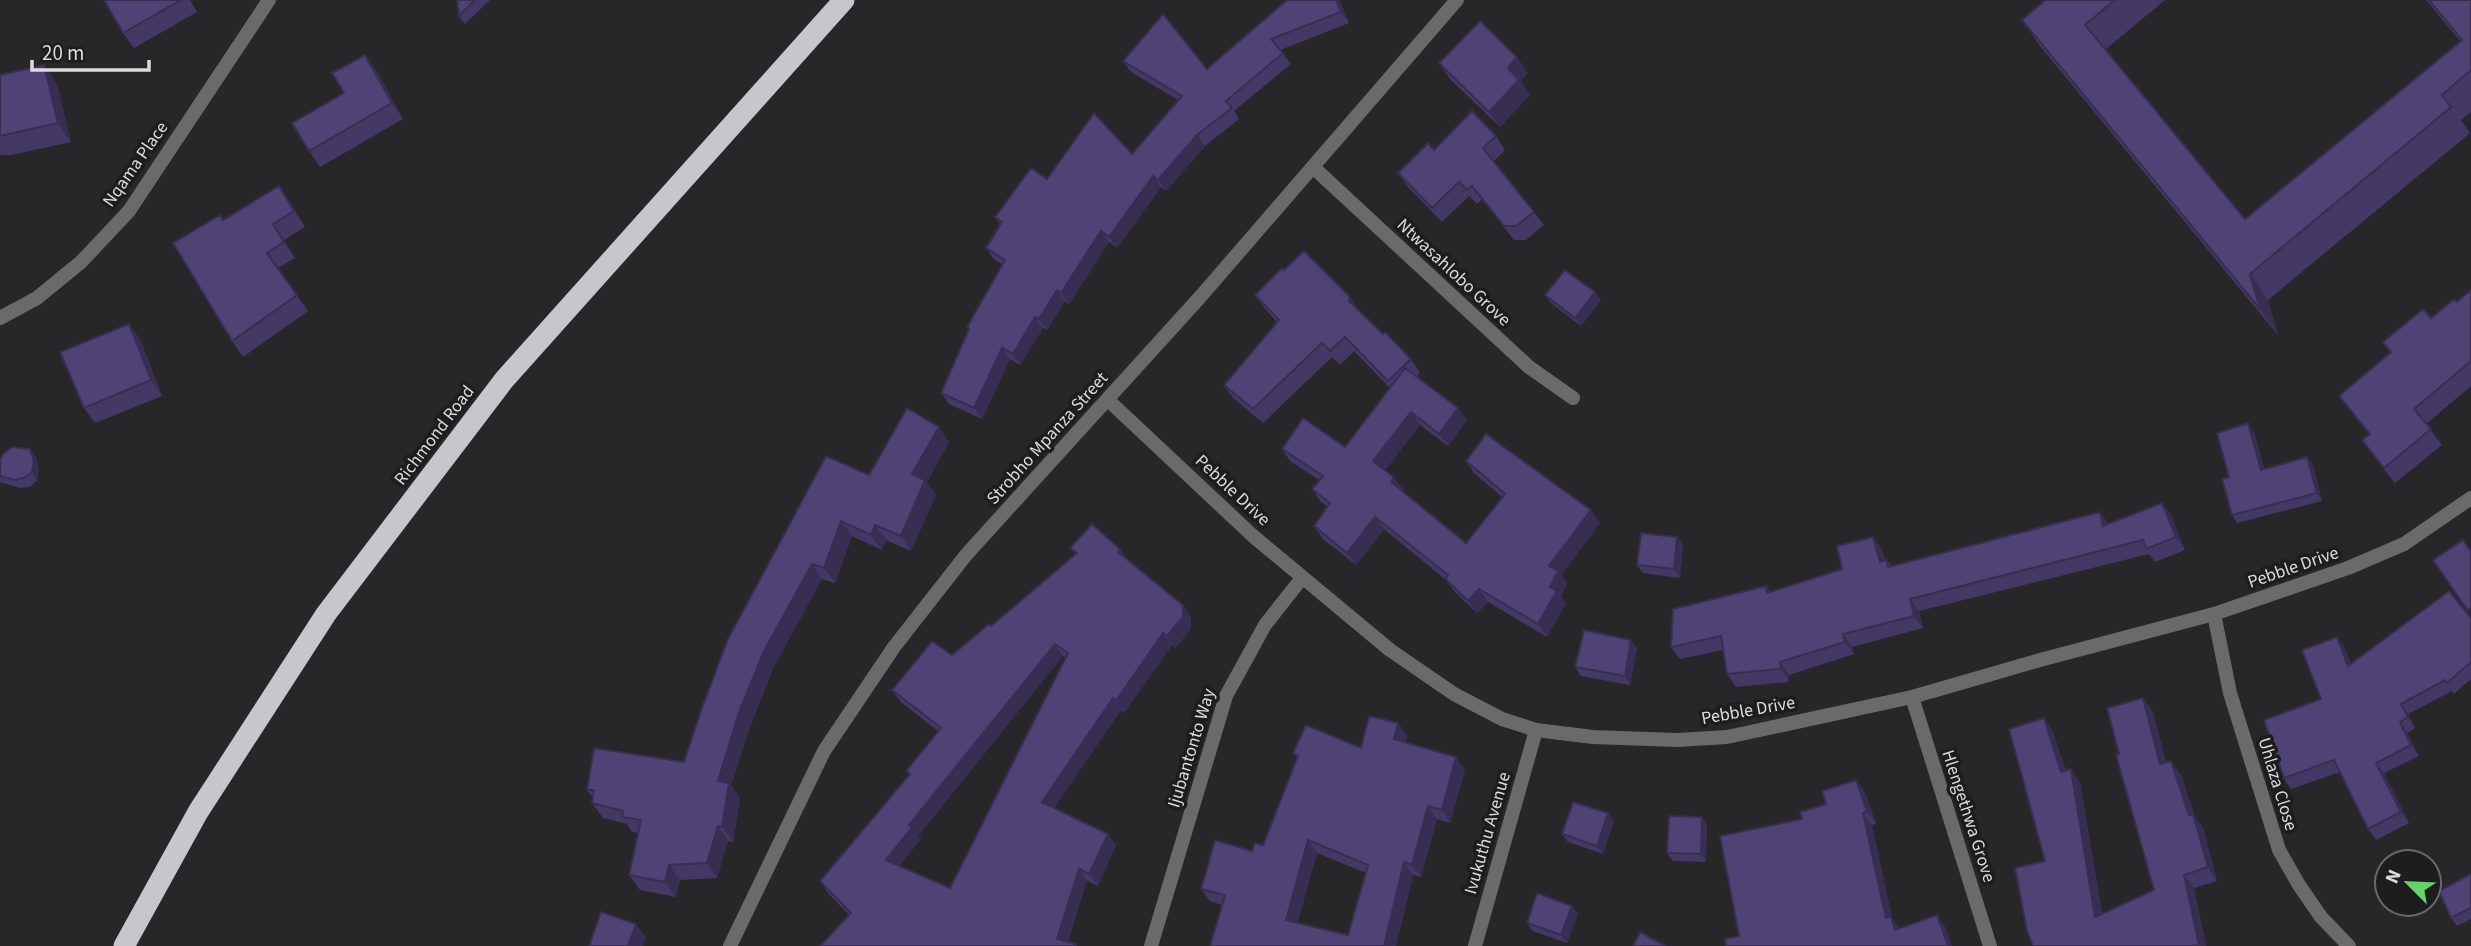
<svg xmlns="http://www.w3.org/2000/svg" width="2471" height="946" font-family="'Source Sans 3',sans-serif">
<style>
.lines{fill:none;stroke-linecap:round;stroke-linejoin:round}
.street{stroke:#696a6b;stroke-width:14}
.highway{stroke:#c6c7ca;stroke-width:21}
.wall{fill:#443965;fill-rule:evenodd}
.shaded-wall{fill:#372e52}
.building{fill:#4f4275;stroke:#372e52;stroke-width:2;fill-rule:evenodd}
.labels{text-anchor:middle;stroke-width:7;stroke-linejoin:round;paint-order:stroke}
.street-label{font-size:18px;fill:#dcdbdd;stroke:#1d1d1f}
</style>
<rect width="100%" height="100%" fill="#272729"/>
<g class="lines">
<!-- street -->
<path class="street" d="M1314 168 1529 367 1573 398
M0 318 37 298 81 262 129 211 269 0
M1108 400 1253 536 1390 650 1454 694 1502 719 1536 730 1593 737 1677 740 1727 737 1912 697 2040 660 2214 614 2348 568 2404 544 2471 498
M2214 614 2230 693 2279 850 2299 885 2321 917 2349 946
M1912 697 1990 946
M730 946 824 751 894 647 966 555 1201 296 1457 0
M1151 946 1226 696 1265 625 1302 578
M1475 946 1536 730"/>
<!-- highway -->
<path class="highway" d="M124 946 198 812 326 614 504 380 844 0"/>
</g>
<!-- wall -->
<path class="wall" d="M104 0H190L197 12 134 48 123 33Z
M457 0H490L465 24 459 16Z
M1339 0 1349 23 1280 50 1291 64 1234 111 1239 119 1205 146 1166 191 1161 187 1117 248 1109 242 1069 304 1065 301 1047 330 1043 328 1020 365 1010 359 982 419 949 404 941 393 969 330 967 327 1003 265 994 259 986 248 1000 224 995 217 1047 179 1132 154 1178 100 1131 72 1123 61 1207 69Z
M2045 0H2165L2106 49 2245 219 2460 41 2426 0H2471V112L2461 120 2470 133 2268 300 2278 335 2040 46 2022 20Z
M365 55 376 70 403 119 320 167 309 151 344 93Z
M1439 63 1528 73 1521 81 1530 95 1500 127 1450 79Z
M0 75 57 84 71 142 11 155H0Z
M1496 136 1505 150 1494 161 1544 225 1526 240H1514L1482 199 1477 204 1469 196 1442 222 1408 187 1398 173 1434 150Z
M290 202 305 227 284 240 295 258 278 268 308 311 243 357 232 341 223 220Z
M1284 270 1360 311 1383 334 1411 359 1420 373 1416 377 1467 420 1448 446 1420 425 1385 470 1403 489 1402 491 1466 543 1502 497 1474 473 1466 461 1600 523 1561 575 1567 583 1561 596 1566 603 1547 637 1488 602 1477 613 1454 591 1446 580 1384 529 1356 565 1323 539 1314 526 1328 507 1321 502 1312 489 1319 480 1290 461 1282 449 1345 447 1390 388 1354 351 1340 365 1332 357 1263 423 1233 398 1224 385 1277 322 1265 309 1255 295Z
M2471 290V386L2426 424 2442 445 2395 483 2373 456 2362 440 2369 435 2339 396 2390 353 2383 342 2431 318 2457 302Z
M1545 295 1601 300 1581 326 1551 303Z
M140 339 162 396 95 423 84 408Z
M2254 432 2264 469 2313 465 2322 501 2237 523 2232 515 2229 477Z
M949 442 927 482 936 495 911 551 886 540 882 550 852 536 835 583 822 579 774 666 750 727 731 785 740 798 733 842 728 841 717 878 680 880 676 897 640 890 629 875 638 833 632 832 627 824 603 818 592 803 593 798 587 790 684 762 869 475Z
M30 449 36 457 39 469 37 480 30 487 20 488 0 482V460Z
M2162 503 2171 515 2185 550 2155 562 2149 554 1919 611 1923 628 1852 647 1854 654 1789 675V682L1736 687 1727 674 1723 650 1680 659 1671 647 1766 586 1770 592 1842 569 1873 537 1882 550 1885 560H1887L1891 566 2100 512 2108 524Z
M1677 537 1683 545 1680 578 1643 573 1637 565Z
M1070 548 1120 549 1128 560 1183 605 1191 617V629L1175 648 1172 645 1124 713 1121 710 1054 808 1108 834 1116 845 1098 886 1087 881 849 915 828 893 820 881 909 775 906 771 938 731 901 702 892 690 952 655 991 626 1075 554ZM1063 656 1066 658 950 888 899 866 921 839 918 836Z
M2471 618V679L2454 694 2452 691 2408 714 2415 728 2407 733 2419 756 2384 773 2409 823 2376 840 2368 829 2340 772 2291 789 2284 778 2321 699 2337 637 2344 647 2351 664Z
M1637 648 1630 685 1581 676 1575 667Z
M2143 698 2153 712 2166 762 2181 775 2195 817 2203 828 2217 881 2194 888 2206 946H2033L2045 861 2044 718 2053 732 2066 771 2071 769 2080 783 2102 914 2154 890 2119 754Z
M1398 723 1407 736 1405 743 1465 770 1450 823 1437 819 1421 877 1413 875 1396 946H1210L1222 905 1210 901 1201 889 1252 851 1263 845 1297 759 1293 753 1361 748ZM1317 853 1366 873 1348 935 1297 923Z
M1865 792 1876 824 1872 825 1892 918 1900 929 1946 928 1739 936 1802 819Z
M1702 817 1707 825 1706 862 1673 861 1667 853Z
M1614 821 1603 854 1568 842 1562 834Z
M2471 874V919L2457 926 2451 918Z
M1578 914 1567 943 1533 931 1527 923Z"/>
<!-- shaded-wall -->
<path class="shaded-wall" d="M1336 0H1339L1349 23 1341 12Z
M365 55 376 70 403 119 392 103Z
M1517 57 1528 73 1521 81 1530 95 1500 127 1489 112 1508 68Z
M44 65 57 84 71 142 58 123Z
M1197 135 1205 146 1166 191 1158 180Z
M1153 176 1161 187 1117 248 1109 237Z
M279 186 290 202 305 227 294 211Z
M273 224 284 240 295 258 284 242Z
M1101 231 1109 242 1069 304 1061 293Z
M2250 274 2268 300 2278 335 2260 309Z
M1057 290 1065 301 1047 330 1039 319Z
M1595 292 1601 300 1581 326 1575 318Z
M1350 297 1360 311 1359 315 1349 301Z
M1035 317 1043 328 1020 365 1013 354Z
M129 324 140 339 162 396 151 380Z
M1002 348 1010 359 982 419 974 408Z
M1458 408 1467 420 1448 446 1439 434Z
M1411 412 1420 425 1382 473 1373 461Z
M2248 423 2254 432 2267 478 2261 470Z
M939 427 949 442 927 482 936 495 911 551 901 536 912 474Z
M30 449 36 457 39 469 37 480 32 472Z
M2307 457 2313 465 2322 501 2317 493Z
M1394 477 1403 489 1399 495 1391 482Z
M2162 503 2171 515 2185 550 2176 537Z
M1591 510 1600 523 1561 575 1567 583 1561 596 1566 603 1547 637 1538 624 1550 587 1549 566Z
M2100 512 2109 525 2103 526Z
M1375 517 1384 529 1356 565 1347 553Z
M841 521 852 536 835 583 824 568Z
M875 525 886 540 882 550 871 535Z
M1677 537 1683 545 1680 578 1674 569Z
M1873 537 1882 550 1888 574 1880 562Z
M1120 549 1128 561 1118 552Z
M812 564 822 579 774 666 750 727 731 785 740 798 733 842 722 827 718 781 739 712 764 651Z
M1479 589 1488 602 1477 613 1468 601Z
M1910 599 1919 611 1923 628 1914 616Z
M1183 605 1191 617V629L1175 648 1167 636Z
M1163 633 1172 645 1124 713 1116 701Z
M1843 634 1852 647 1854 654 1845 642Z
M2337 637 2344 647 2356 677 2348 666Z
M1631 640 1637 648 1630 685 1625 676Z
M1055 644 1063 656 918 836 921 839 894 871 886 860 909 825Z
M1780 662 1789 675V682L1781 669Z
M1113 698 1121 710 1050 814 1042 802Z
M2143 698 2153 712 2170 778 2160 764Z
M2401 704 2408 714 2415 728 2408 717Z
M2044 718 2053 732 2071 786 2061 772Z
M2400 722 2407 733 2419 756 2411 745Z
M1398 723 1407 736 1402 752 1394 739Z
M1456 757 1465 770 1450 823 1442 810Z
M2171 761 2181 775 2195 817 2203 828 2217 881 2208 867Z
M2376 763 2384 773 2409 823 2401 812Z
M2071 769 2080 783 2104 931 2095 917Z
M1856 780 1865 792 1876 824 1867 811Z
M1428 806 1437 819 1421 877 1412 865Z
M1608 813 1614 821 1603 854 1597 846Z
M1863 813 1872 825 1892 918 1900 929 1904 943 1886 918Z
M1702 817 1707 825 1706 862 1701 854Z
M718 826 728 841 717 878 707 863Z
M1108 834 1116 845 1098 886 1089 874Z
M1308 840 1317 853 1295 933 1286 920Z
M1404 862 1413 875 1396 946H1384Z
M669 865 680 880 676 897 665 882Z
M1079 869 1087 881 1067 946 1057 939Z
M2184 875 2194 888 2206 946H2200L2199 945Z
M1572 906 1578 914 1567 943 1561 935Z
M1937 915 1946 928 1952 946H1948Z
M636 924 646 937 643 946H628Z"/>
<!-- building -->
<path class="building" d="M104 0H181L123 33Z
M457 0H475L459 16Z
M1287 0H1336L1341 12 1271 39 1283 53 1226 101 1232 108 1197 135 1158 180 1153 176 1109 237 1101 231 1061 293 1057 290 1039 319 1035 317 1013 354 1002 348 974 408 941 393 969 329 967 327 1005 260 986 248 1002 222 995 217 1031 168 1047 179 1094 113 1132 154 1182 96 1123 61 1163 14 1207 69Z
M2045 0H2115L2085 25 2245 219 2462 40 2429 0H2471V70L2442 95 2451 107 2250 274 2260 309 2022 20Z
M1480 21 1517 57 1508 68 1519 80 1489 112 1439 63Z
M365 55 392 103 309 151 292 123 344 93 332 73Z
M44 65 58 123 0 136V75Z
M1472 111 1496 136 1483 148 1534 212 1516 226H1504L1472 186 1467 190 1459 182 1432 208 1398 173 1428 143 1434 150Z
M279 186 294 211 273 224 284 242 267 253 297 295 232 341 173 243 220 215 223 220Z
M1304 251 1350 297 1349 301 1383 334 1385 332 1411 359 1388 381 1345 337 1330 351 1322 343 1253 409 1224 385 1279 320 1255 295 1282 268 1284 270Z
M1565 270 1595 292 1575 318 1545 295Z
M2471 290V361L2414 409 2431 429 2384 468 2362 440 2370 434 2339 396 2391 352 2383 342 2423 309 2431 318 2454 299 2457 302Z
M129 324 151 380 84 408 60 352Z
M1405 368 1458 408 1439 434 1411 412 1373 461 1394 477 1391 482 1466 543 1505 494 1466 461 1486 434 1591 510 1549 566 1558 571 1550 587 1557 591 1538 624 1479 589 1468 601 1445 578 1448 575 1375 517 1347 553 1314 526 1330 503 1312 489 1323 476 1282 449 1303 418 1345 447Z
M907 408 939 427 912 474 925 480 901 536 875 525 871 535 841 521 824 568 812 564 764 651 739 712 718 781 729 783 722 827 718 826 707 863 669 865 665 882 629 875 641 820 622 817 623 811 592 803 594 790H587L594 748 684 762 703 705 728 639 826 456 869 475Z
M2248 423 2261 470 2307 457 2317 493 2232 515 2222 479 2229 477 2217 433Z
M12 447 30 449 34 461 32 472 24 478 14 480 0 476V460L3 454Z
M2162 503 2176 537 2146 549 2143 540 1910 599 1914 616 1843 634 1845 642 1780 662 1781 669 1727 674 1721 636 1671 647 1673 609 1766 586 1767 593 1842 569 1837 546 1873 537 1880 562 1887 560 1888 567 2100 512 2103 526Z
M1092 524 1120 549 1118 552 1183 605V617L1167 636 1163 633 1116 701 1113 698 1042 802 1108 834 1089 874 1079 869 1057 939 1076 944V946H820L851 913 820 881 910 774 906 771 941 728 892 690 932 641 952 655 989 624 991 626 1077 553 1070 548ZM1055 644 1068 653 950 888 886 860 912 827 909 825Z
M1641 533 1677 537 1674 569 1637 565Z
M2463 540 2471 552V607L2468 611 2433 560Z
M2449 591 2471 618V662L2447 683 2445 680 2401 704 2408 717 2400 722 2411 745 2376 763 2401 812 2368 829 2334 760 2284 778 2264 720 2321 699 2302 650 2337 637 2348 666Z
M1584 630 1631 640 1625 676 1575 667Z
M2143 698 2160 764 2171 761 2189 815 2193 814 2208 867 2184 875 2199 945 2192 946H2033L2027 931 2015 868 2045 861 2009 729 2044 718 2061 772 2071 769 2095 917 2154 890 2116 755 2119 754 2107 708Z
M1369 716 1398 723 1394 739 1456 757 1442 810 1428 806 1412 865 1404 862 1384 946H1210L1225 895 1201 889 1215 840 1252 851 1255 843 1263 845 1298 756 1293 753 1306 725 1361 748ZM1308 840 1368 865 1348 935 1286 920Z
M1856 780 1867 811 1863 813 1886 918 1891 916 1895 930 1937 915 1948 946H1726L1725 939 1739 936 1720 836 1802 819 1800 812 1826 804 1822 791Z
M1573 802 1608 813 1597 846 1562 834Z
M1669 816 1702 817 1701 854 1667 853Z
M2471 874V908L2451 918 2439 891Z
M1537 893 1572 906 1561 935 1527 923Z
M601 912 636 924 628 946H589Z
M1640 932 1666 946H1633Z"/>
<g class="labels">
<!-- street labels -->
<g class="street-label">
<text transform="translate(135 164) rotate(-55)" y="6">Nqama Place</text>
<text transform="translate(1454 272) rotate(43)" y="6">Ntwasahlobo Grove</text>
<text transform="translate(434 435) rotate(-53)" y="6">Richmond Road</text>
<text transform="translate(1047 438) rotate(-48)" y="6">Strobho Mpanza Street</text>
<text transform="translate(1233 490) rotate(43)" y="6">Pebble Drive</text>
<text transform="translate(2293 567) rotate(-19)" y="6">Pebble Drive</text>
<text transform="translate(1748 710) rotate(-10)" y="6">Pebble Drive</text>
<text transform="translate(1191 748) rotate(-73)" y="6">Ijubantonto Way</text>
<text transform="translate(2278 784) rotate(73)" y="6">Uhlaza Close</text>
<text transform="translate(1969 816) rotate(72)" y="6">Hlengethwa Grove</text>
<text transform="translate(1487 833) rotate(-74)" y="6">Ivukuthu Avenue</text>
</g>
</g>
<!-- north arrow -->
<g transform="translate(2408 883) rotate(294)"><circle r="33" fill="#1d1d1f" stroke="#69696b" stroke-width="2"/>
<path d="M0-5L12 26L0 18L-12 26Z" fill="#63d469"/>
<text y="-10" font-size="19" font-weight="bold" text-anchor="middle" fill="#dcdbdd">N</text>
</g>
<!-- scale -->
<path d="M32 60v10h117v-10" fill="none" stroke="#dcdbdd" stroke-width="3.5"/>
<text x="42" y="60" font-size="21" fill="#dcdbdd" stroke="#1d1d1f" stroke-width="5" paint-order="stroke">20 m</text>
</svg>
